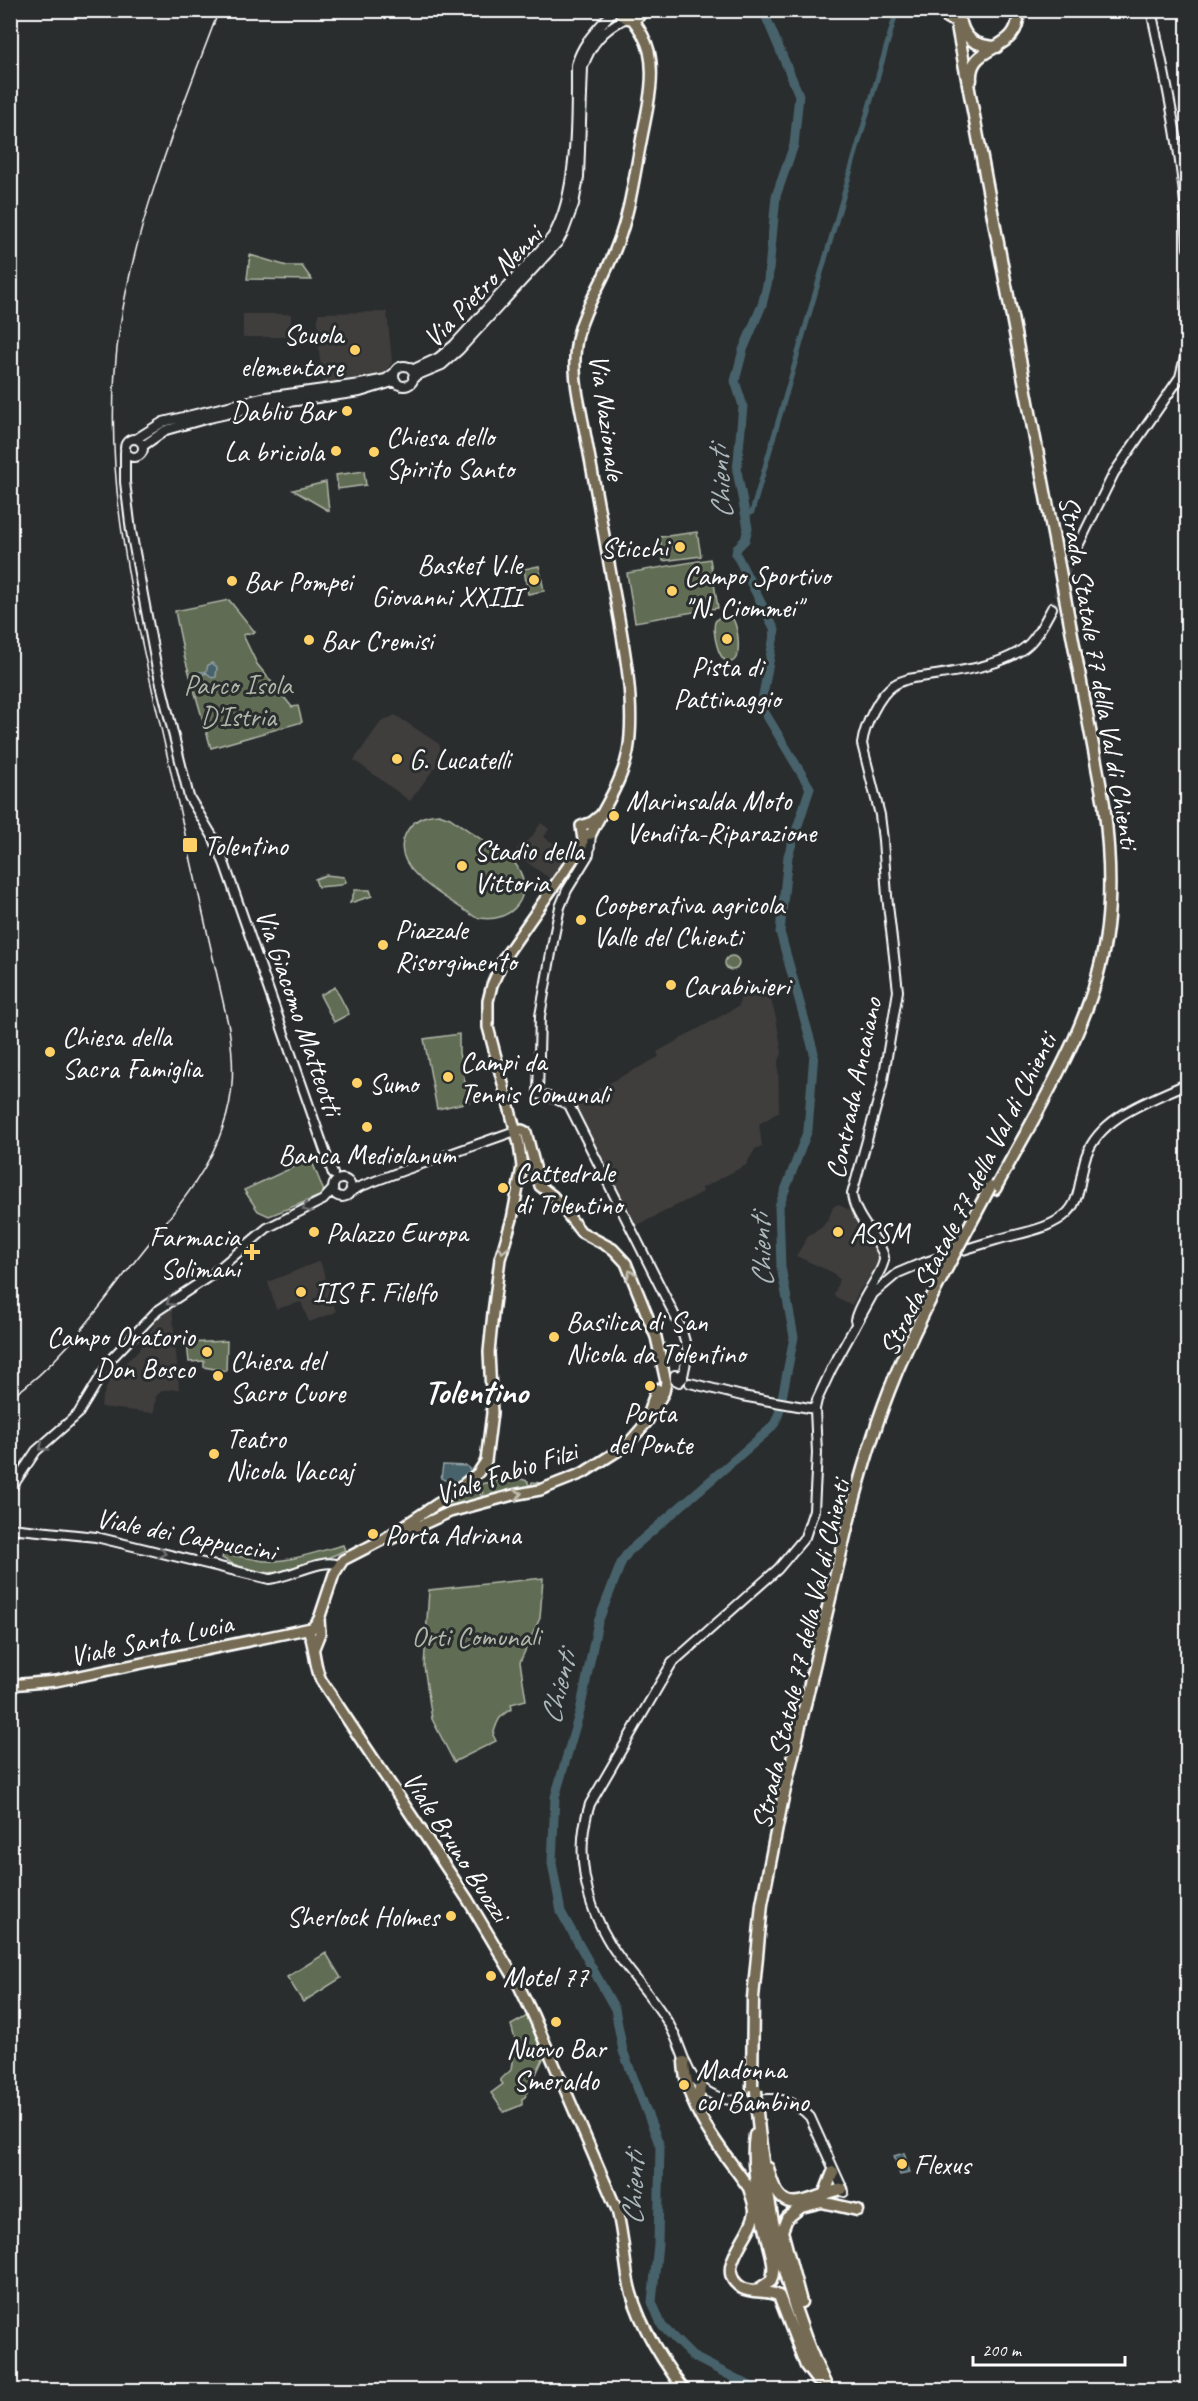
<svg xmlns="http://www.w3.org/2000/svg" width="1198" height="2401" font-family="Caveat,sans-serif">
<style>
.built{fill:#403e3d}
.green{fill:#606c53;stroke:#b0b6a9;stroke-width:1.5}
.water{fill:#47626b;stroke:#91a1a6;stroke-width:1.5}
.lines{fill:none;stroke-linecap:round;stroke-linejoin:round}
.canal{stroke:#47626b;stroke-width:5}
.river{stroke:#47626b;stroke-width:9}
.minor-tunnel{stroke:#3f4243;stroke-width:8;stroke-dasharray:8 4;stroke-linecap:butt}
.minor-casing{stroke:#fff;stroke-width:12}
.major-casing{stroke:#fff;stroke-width:14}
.highway-casing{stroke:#fff;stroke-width:15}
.minor{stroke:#2a2d2e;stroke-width:8}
.major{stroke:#746b52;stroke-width:9}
.highway{stroke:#746b52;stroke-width:10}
.rail{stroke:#fff;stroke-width:1.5}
.highway-bridge-casing{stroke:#fff;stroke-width:15;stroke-linecap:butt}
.highway-bridge{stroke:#746b52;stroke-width:10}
.oneway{stroke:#6a6c6d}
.oneway2{stroke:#c0bcb1}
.poi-dot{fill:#ffd166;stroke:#2a2d2e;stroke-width:2}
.labels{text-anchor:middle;stroke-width:6;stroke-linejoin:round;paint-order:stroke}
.street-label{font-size:28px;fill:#fff;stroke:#2a2d2e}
.poi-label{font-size:28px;fill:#fff;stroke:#2a2d2e;text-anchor:start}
.park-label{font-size:28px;fill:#b0b6a9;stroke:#2a2d2e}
.water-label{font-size:30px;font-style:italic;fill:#acb8bc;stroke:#2a2d2e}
.district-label{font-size:34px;font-weight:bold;fill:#fff;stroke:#2a2d2e}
</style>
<rect width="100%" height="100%" fill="#2a2d2e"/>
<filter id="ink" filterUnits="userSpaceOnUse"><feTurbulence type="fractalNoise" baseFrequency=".0167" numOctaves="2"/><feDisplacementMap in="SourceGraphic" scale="12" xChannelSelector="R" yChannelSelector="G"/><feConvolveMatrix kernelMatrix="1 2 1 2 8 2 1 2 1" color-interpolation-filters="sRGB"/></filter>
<g filter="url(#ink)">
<!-- built -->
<path class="built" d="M387 312 392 362 384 375 324 386 318 345V313Z
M243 314H291V337H243Z
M395 715 439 744 441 751 438 763 410 801 354 760 381 722Z
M541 823 549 829 544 837 570 855 552 880 514 853 520 845 531 838Z
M764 991 770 997 776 1018 782 1054 778 1062 779 1112 759 1124 762 1146 755 1149 746 1165 702 1188 703 1192 634 1227 573 1102 659 1057 657 1052 739 1006 740 998Z
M838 1204 852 1212 879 1249 881 1262 859 1291 852 1305 834 1296 839 1279 832 1272 796 1256 809 1235 821 1228 828 1220 833 1207Z
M320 1261 336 1312 309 1322 301 1302 276 1309 268 1282Z
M172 1307 179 1389 163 1390 156 1396 154 1413 101 1407 102 1399 111 1376 139 1350 160 1315Z"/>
<!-- green -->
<path class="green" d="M250 255 287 266H302L312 280 247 279Z
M364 471 366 485 338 489 336 475Z
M326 482 329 511 293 490Z
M697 532 701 556 663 561 660 537Z
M710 559 718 608 635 622 627 573Z
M539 566 544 591 528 594 524 569Z
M229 600 255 632 243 635 257 664 292 707 298 706 302 722 211 748 184 655 175 611Z
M723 616C727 616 729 615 732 618 738 624 743 659 731 662 718 664 712 630 715 622 717 618 719 617 723 616Z
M439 814 450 818 513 861C539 891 513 927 475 917 451 900 388 870 405 835 412 820 423 815 439 814Z
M326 875 344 877 346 882 341 885 318 887 315 879Z
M355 890H370L372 896 350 903Z
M725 963a7 7 0 1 1 14 0a7 7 0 1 1-14 0Z
M335 987 349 1014 334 1022 320 995Z
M459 1034V1053L469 1102 437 1109 424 1039Z
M311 1159 325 1194 269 1216 258 1211 244 1190Z
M227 1341 226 1371 204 1367V1361L189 1362 187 1343Z
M514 1477 528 1481V1484L531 1485 532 1482 541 1483 542 1486 509 1491 430 1517 471 1487 477 1485 482 1498H484L480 1484Z
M343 1545 345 1550 337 1554C294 1571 265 1584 222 1558L223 1555C241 1554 251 1561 269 1561 293 1561 319 1551 343 1545Z
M543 1578 540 1618 520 1662 526 1700 511 1704 512 1709C499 1715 497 1722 493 1735L496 1741 454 1762 432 1719 424 1666 429 1590Z
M326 1953 341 1978 303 2002 287 1977Z
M529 2015 544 2049V2057L525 2097 522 2099V2105L504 2112 491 2093 503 2084 500 2080 511 2070 515 2039 511 2025Z"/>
<!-- water -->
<path class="water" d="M212 663 217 667 216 677 212 678 207 673 198 676 197 672H206L208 665Z
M443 1465 467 1466 472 1473 456 1486 441 1478Z
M904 2153 910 2173 900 2175 894 2156Z"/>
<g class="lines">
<!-- canal -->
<path class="canal" d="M748 528V514L752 512 897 10"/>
<!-- river -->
<path class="river" d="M758 2390 692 2356 662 2326 652 2302 658 2244 660 2146 623 2051 615 2009 561 1912 552 1863 555 1797 580 1711 598 1622 622 1561 629 1551 769 1430 775 1423 779 1413 794 1337 781 1267 779 1206 808 1130 814 1053 780 932 788 856 810 788 761 706 775 630 736 554 737 548 745 540 748 528 737 471 743 406 735 381 743 350 762 305 768 281 776 196 794 145 799 95 763 10"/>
<!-- minor-tunnel -->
<path class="minor-tunnel" d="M1052 608 1072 558"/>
<defs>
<path id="minor" d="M1151 10C1168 89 1185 167 1188 248
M394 376a10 10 0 1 1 20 0a10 10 0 1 1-20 0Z
M412 370 438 358 454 345 552 237C578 195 576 114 576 65 583 41 598 29 614 10
M413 377 442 365 459 350 558 242 564 231 574 204 579 177 583 67C591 43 603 30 626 18
M125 448a9 9 0 1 1 18 0a9 9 0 1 1-18 0Z
M136 439 163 422 266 397 360 384 386 379 394 373
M143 446 166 430 209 418 267 405 360 392 396 381
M125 452V482L131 531 156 664 189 797 213 837 225 865 333 1174
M1072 558 1114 473 1180 377 1185 357 1188 289
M591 834 589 854 567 890 560 907 554 936 540 1016 538 1094 556 1099 569 1105 681 1328 688 1352 683 1376
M333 1188a9 9 0 1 1 18 0a9 9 0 1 1-18 0Z
M349 1193 359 1187 402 1171 515 1131
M855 1320C860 1298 881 1277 884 1260 886 1246 854 1219 852 1194L882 1086 898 991 887 896 883 840 880 815 862 744C864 727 879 694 894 685 898 682 903 681 908 679 943 673 1003 669 1029 644 1039 634 1045 621 1052 608
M675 1375V1380L679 1382 683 1378 681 1374
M690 1383 742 1396 815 1409
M10 1490 36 1451 78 1414 112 1358 157 1311 210 1276 267 1228 323 1200 333 1189
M10 1528 96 1537 269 1579C288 1578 323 1557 338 1565
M844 2192 810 2117C776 2080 746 2115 708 2092 685 2078 683 2048 670 2026 654 1997 628 1973 611 1945 585 1903 574 1851 590 1804L672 1663 778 1569 805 1537 814 1510 817 1453 815 1409 817 1400 832 1368 873 1294 898 1273 917 1265C943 1256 969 1248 996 1240 1018 1233 1051 1230 1068 1212 1081 1199 1080 1173 1086 1156 1101 1115 1151 1101 1188 1083"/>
<path id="major" d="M618 10C625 22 637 22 644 10
M583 835 591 834C604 807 622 782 628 752 637 701 621 631 612 580 601 519 590 457 578 396 565 323 594 307 617 245 630 212 634 177 641 142 646 114 656 80 649 51 646 39 640 29 632 19
M649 1410 657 1389
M391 1539 450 1512 513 1495 540 1490 583 1473 627 1445 647 1422 664 1392 666 1382 656 1337 626 1263 613 1249 581 1232 553 1196 540 1186 526 1132 522 1130 515 1131
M319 1619 309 1632C315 1647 314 1665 321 1680L468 1900 518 1984 533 2015 617 2210C623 2233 624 2256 628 2279 635 2318 661 2359 684 2390
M314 1648 320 1633 319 1619 334 1574 343 1560 384 1539 440 1502 478 1473 486 1461 492 1413 489 1352 493 1313 500 1259 512 1219 522 1167 519 1144 488 1027V1001L492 985 504 958 582 846 583 840 581 826 592 822 603 813
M10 1685 56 1681 311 1628"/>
<path id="highway" d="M945 10 947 17 950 19
M954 10 1104 804C1109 845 1112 886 1107 927 1097 1019 1038 1109 995 1189
M961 23C966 42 979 46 997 47
M971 80C968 41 1022 55 1018 10
M684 2062C686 2110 723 2151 749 2188 751 2195 755 2204 755 2211 754 2235 711 2269 742 2288 754 2294 767 2289 779 2296L806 2366 817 2380
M752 2090 753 1998 762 1904 782 1802 846 1531
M697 2110 700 2087
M757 2112C767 2208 785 2303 828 2390
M755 2135C750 2169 760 2203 767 2236 770 2251 777 2266 771 2281L756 2291
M768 2168C781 2223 804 2198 842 2189
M824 2195 833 2172
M801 2302 782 2231 787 2218 801 2207 822 2202 857 2210"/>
</defs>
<!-- minor casing -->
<use href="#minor" class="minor-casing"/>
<!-- major casing -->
<use href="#major" class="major-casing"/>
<!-- highway casing -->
<use href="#highway" class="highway-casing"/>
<!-- minor -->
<use href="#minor" class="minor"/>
<!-- major -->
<use href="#major" class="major"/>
<!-- highway -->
<use href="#highway" class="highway"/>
<!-- rail -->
<path class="rail" d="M10 1398C63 1362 100 1305 139 1256 170 1216 207 1176 223 1127 235 1094 234 1062 229 1028 208 934 187 840 165 746 134 609 98 467 120 326 137 216 180 114 219 10"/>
<defs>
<path id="highway-bridge" d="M846 1531C858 1484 871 1437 889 1391 916 1321 955 1254 990 1187
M756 2090 757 2112"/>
</defs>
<!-- highway-bridge casing -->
<use href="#highway-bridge" class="highway-bridge-casing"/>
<!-- highway-bridge -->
<use href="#highway-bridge" class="highway-bridge"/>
</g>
<!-- one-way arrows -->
<defs><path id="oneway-chevron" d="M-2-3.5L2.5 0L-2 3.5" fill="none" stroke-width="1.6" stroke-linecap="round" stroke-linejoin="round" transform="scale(1.5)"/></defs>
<g class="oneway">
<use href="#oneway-chevron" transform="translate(306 1208) rotate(155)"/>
<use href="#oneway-chevron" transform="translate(170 1302) rotate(146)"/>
<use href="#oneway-chevron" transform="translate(43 1447) rotate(141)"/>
<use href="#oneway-chevron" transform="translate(162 1553) rotate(12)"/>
</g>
<g class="oneway2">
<use href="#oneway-chevron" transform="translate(503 1249) rotate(104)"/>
<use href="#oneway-chevron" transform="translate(631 1274) rotate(-113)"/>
<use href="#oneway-chevron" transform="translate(518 1494) rotate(-13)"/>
</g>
</g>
<!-- markers -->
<g class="poi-dot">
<circle cx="355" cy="350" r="6"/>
<circle cx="347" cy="411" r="6"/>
<circle cx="336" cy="451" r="6"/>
<circle cx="374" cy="452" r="6"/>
<circle cx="680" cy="547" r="6"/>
<circle cx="534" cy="580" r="6"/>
<circle cx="232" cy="581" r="6"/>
<circle cx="672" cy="591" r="6"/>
<circle cx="727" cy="639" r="6"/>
<circle cx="309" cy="640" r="6"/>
<circle cx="397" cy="759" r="6"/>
<circle cx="614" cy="816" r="6"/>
<rect x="182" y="837" width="16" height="16" rx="3"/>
<circle cx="462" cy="866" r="6"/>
<circle cx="581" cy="920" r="6"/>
<circle cx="383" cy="945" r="6"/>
<circle cx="671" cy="985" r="6"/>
<circle cx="50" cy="1052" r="6"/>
<circle cx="448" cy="1077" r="6"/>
<circle cx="357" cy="1083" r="6"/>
<circle cx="367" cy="1127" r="6"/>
<circle cx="503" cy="1188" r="6"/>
<circle cx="314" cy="1232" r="6"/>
<circle cx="838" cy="1232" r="6"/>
<path d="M249 1243h6v6h6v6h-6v6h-6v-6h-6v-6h6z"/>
<circle cx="301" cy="1292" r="6"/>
<circle cx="554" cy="1337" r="6"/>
<circle cx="207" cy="1352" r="6"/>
<circle cx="218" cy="1376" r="6"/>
<circle cx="650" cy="1386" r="6"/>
<circle cx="214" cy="1454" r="6"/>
<circle cx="373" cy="1534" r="6"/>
<circle cx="451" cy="1916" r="6"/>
<circle cx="491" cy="1976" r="6"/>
<circle cx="556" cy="2022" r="6"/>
<circle cx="684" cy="2085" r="6"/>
<circle cx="902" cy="2164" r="6"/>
</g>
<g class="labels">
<!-- street labels -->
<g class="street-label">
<text transform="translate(482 286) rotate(-46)" y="10">Via Pietro Nenni</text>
<text transform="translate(608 417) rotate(82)" y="10">Via Nazionale</text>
<text transform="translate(1100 672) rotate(80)" y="10">Strada Statale 77 della Val di Chienti</text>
<text transform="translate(300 1012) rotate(71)" y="10">Via Giacomo Matteotti</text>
<text transform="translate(853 1088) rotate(-78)" y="10">Contrada Ancaiano</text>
<text transform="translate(967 1194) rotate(-63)" y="10">Strada Statale 77 della Val di Chienti</text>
<text transform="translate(506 1472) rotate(-18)" y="10">Viale Fabio Filzi</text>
<text transform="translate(186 1534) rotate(11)" y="10">Viale dei Cappuccini</text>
<text transform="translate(151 1639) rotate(-12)" y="10">Viale Santa Lucia</text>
<text transform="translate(800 1654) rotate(-77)" y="10">Strada Statale 77 della Val di Chienti</text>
<text transform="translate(457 1846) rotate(57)" y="10">Viale Bruno Buozzi</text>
</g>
<!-- poi labels -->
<g class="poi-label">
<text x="343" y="344" text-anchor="end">Scuola<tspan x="343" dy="32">elementare</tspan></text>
<text x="335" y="421" text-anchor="end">Dabliu Bar</text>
<text x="386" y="446">Chiesa dello<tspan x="386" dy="32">Spirito Santo</tspan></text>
<text x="324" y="461" text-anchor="end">La briciola</text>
<text x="668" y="557" text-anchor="end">Sticchi</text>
<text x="522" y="574" text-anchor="end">Basket V.le<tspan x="522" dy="32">Giovanni XXIII</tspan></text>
<text x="684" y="585">Campo Sportivo<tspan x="684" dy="32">"N. Ciommei"</tspan></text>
<text x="244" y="591">Bar Pompei</text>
<text x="321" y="650">Bar Cremisi</text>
<text x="727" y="676" text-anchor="middle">Pista di<tspan x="727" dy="32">Pattinaggio</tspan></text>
<text x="409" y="769">G. Lucatelli</text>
<text x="626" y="810">Marinsalda Moto<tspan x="626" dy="32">Vendita-Riparazione</tspan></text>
<text x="204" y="855">Tolentino</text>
<text x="474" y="860">Stadio della<tspan x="474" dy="32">Vittoria</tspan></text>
<text x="593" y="914">Cooperativa agricola<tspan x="593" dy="32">Valle del Chienti</tspan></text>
<text x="395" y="939">Piazzale<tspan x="395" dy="32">Risorgimento</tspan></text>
<text x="683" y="995">Carabinieri</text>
<text x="62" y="1046">Chiesa della<tspan x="62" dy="32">Sacra Famiglia</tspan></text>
<text x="460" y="1071">Campi da<tspan x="460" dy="32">Tennis Comunali</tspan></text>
<text x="369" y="1093">Sumo</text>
<text x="367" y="1164" text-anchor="middle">Banca Mediolanum</text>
<text x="515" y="1182">Cattedrale<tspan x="515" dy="32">di Tolentino</tspan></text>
<text x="326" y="1242">Palazzo Europa</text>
<text x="850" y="1242">ASSM</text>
<text x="240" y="1246" text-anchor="end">Farmacia<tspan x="240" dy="32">Solimani</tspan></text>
<text x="313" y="1302">IIS F. Filelfo</text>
<text x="566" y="1331">Basilica di San<tspan x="566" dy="32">Nicola da Tolentino</tspan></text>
<text x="195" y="1346" text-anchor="end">Campo Oratorio<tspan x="195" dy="32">Don Bosco</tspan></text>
<text x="230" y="1370">Chiesa del<tspan x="230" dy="32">Sacro Cuore</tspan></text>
<text x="650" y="1422" text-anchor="middle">Porta<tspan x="650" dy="32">del Ponte</tspan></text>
<text x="226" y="1448">Teatro<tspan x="226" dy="32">Nicola Vaccaj</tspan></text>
<text x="385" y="1544">Porta Adriana</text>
<text x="439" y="1926" text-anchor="end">Sherlock Holmes</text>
<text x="503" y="1986">Motel 77</text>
<text x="556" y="2058" text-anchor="middle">Nuovo Bar<tspan x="556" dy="32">Smeraldo</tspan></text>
<text x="696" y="2079">Madonna<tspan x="696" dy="32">col Bambino</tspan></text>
<text x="914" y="2174">Flexus</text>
</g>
<!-- park labels -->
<g class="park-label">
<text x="238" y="694">Parco Isola<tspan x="238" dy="32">D'Istria</tspan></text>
<text x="476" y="1646">Orti Comunali</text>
</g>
<!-- water labels -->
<g class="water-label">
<text transform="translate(720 483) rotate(-94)" y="10">Chienti</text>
<text transform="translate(761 1251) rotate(-93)" y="10">Chienti</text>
<text transform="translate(558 1688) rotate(-77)" y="10">Chienti</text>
<text transform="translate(633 2189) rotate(-89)" y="10">Chienti</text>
</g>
<!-- district labels -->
<g class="district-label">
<text x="476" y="1403">Tolentino</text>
</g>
</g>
<!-- margin -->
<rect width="1198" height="2401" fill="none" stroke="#2a2d2e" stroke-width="36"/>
<rect x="18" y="18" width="1162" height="2365" fill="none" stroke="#fff" stroke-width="2" filter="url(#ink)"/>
<!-- scale -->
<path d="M973 2356v9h152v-9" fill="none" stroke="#ffffff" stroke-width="3"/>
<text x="982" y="2356" font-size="18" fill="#ffffff" stroke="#2a2d2e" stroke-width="4.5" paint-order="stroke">200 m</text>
</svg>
